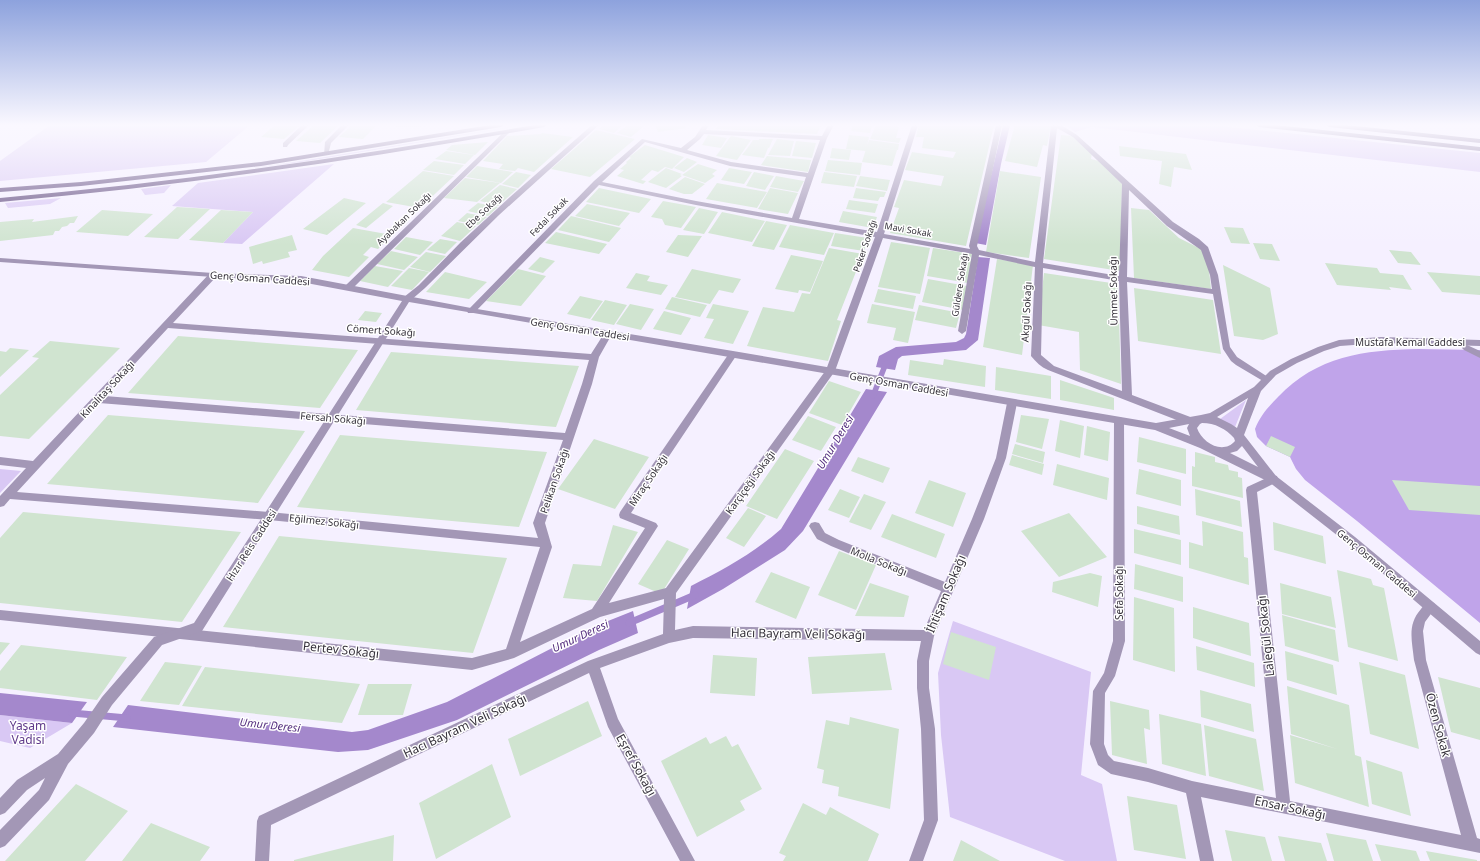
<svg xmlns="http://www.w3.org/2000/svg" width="1480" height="861" font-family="'Noto Sans',sans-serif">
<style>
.green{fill:#d9c8f4}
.forest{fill:#c0a4ea}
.water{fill:#a488cc}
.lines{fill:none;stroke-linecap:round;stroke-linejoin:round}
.stream-far1{stroke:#a488cc;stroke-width:5.5}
.stream{stroke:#a488cc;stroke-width:7}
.building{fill:#d0e4d0}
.pedestrian{fill:#a397b6;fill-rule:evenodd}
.minor{fill:#a397b6;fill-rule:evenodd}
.tertiary{fill:#a397b6;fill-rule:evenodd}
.primary{fill:#624c80;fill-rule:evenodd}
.labels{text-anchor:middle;stroke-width:3;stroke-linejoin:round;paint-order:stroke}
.far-street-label{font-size:9px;fill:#35313a;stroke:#fff}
.street-label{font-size:10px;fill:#35313a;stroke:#fff}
.water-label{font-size:11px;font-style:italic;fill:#542e7e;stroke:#fff}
.near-street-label{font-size:12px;fill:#35313a;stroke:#fff}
.near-park-label{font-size:12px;fill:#5f398a;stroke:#fff}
</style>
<rect width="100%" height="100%" fill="#f5f0ff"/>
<!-- green -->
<path class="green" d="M50 125H250L206 162 0 181V161Z
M523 125 302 162 125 183 276 165Z
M1066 125H1209L1480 153V172L1092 127 1075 132Z
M334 164 242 244 223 243 253 212 172 206 198 183Z
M171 185 164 193 145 195 141 189Z
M61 198 50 204 8 208 5 203Z
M1246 400 1235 427 1220 419Z
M0 469 21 471 0 493Z
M953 621 1091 672 1081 775 1102 784 1117 861H1065L950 817 941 735 938 673Z
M0 715 72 723 30 748 0 741Z"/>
<!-- forest -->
<path class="forest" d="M1418 349 1480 350V623L1357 521 1305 480 1296 469 1290 457 1266 446 1257 437 1255 429C1260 416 1268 407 1278 397 1317 356 1364 350 1418 349Z"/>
<!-- water -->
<path class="water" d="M1003 125H1010L1001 164 986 245 975 243Z
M978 257 990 258 978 340 966 350 902 356 898 359 895 370 876 367 879 356 896 347 956 342 964 338 966 334Z
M866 389 887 392 803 531 785 550 723 589 687 609 691 586C723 570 754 553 781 529Z
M633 611 638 633 599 650 457 720 368 750 338 752 113 727 128 705 352 732 368 730 447 702 593 627Z
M0 693 87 702 72 723 0 715Z"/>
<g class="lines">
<!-- stream-far1 -->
<path class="stream-far1" d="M873 396 886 363"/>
<!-- stream -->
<path class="stream" d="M629 623 695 595
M72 713 127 718"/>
</g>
<!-- building -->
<path class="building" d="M275 125H300L284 139 261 137Z
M314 125H339L320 143 296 141Z
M352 125H367L376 126 363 139 339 137Z
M396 125H428V126L395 127Z
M604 125H623L614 133 599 129Z
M628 125H633L643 127 631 137 617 133Z
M655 125H684L686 128 658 132Z
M718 125H821L817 134 716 129Z
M853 125H863L872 126 870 133 851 131Z
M876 125 899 127 896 138H901L899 143 870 139Z
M919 125H994L966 246 890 233 899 208 894 207 904 180 941 186 944 176 905 170 912 152 953 158 956 152 922 148 924 137H916Z
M1015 125H1051L1047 146 1043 145 1037 167 1005 161Z
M596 130 635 139 590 177 551 169Z
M542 133 573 137 534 172 518 168 515 171 499 169 503 164 483 161 507 136 541 134Z
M708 135 727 138 721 148 702 145Z
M849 135 869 137 866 151 846 149Z
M1061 135 1073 136 1092 153 1091 159 1099 161 1122 184 1120 271 1044 259Z
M731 136 751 140 737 160 716 156Z
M759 139H773L769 148 749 146 753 140H759Z
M777 139 794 141 790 156 768 155Z
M869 140 899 144 898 150 867 146Z
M796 141 816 143 812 158 792 156Z
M488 142 475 155 446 150 452 145Z
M645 145 684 157 672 169 665 167 658 172 652 170 641 180 646 181 643 184 617 176 624 170 620 169 627 163 626 162 631 158 629 157Z
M749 146 768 148 764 158 742 155Z
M867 146 897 150 892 166 862 162Z
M1119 146 1186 154 1192 170 1174 167 1171 187 1159 184 1162 161 1120 156Z
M832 148 851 150 849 160 830 158Z
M446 151 474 155 465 164 435 159Z
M767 156 811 160 808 172 761 165Z
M687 158 697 162 684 172 674 168Z
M828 160 862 163 860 175 825 171Z
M434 161 464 165 454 175 423 170Z
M698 164 717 170 712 174 715 176 705 183 682 175Z
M477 166 513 172 501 183 466 177Z
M666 168 682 174 680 175 682 176 666 188 648 182Z
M729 168 752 172 744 184 721 180Z
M423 171 454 176 420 208 386 202Z
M1000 171 1041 177 1029 258 986 252Z
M516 172 531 175 518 188 502 184Z
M754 172 774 176 765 190 746 186Z
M824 172 857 176 854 187 821 183Z
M776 176 804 181 798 192 770 187Z
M860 176 890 180 887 191 856 186Z
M685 177 705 184 692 194H684L669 189Z
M465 178 500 183 477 202 444 198Z
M717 183 767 192 757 208 706 199Z
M500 185 517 189 498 206 480 201Z
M599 188 651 199 639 213 586 202Z
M770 188 798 193 788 214 758 209Z
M856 188 886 192 884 197H880L878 201 853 198Z
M344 198 366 203 327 235 303 229Z
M849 200 878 204 875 213 846 209Z
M663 201 696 207 681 228 665 225 662 219 651 217Z
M383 203 393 206 366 228 356 225Z
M478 203 498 207 488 216 468 211Z
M587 204 630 213 619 226 575 216Z
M177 207 210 209 178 239 144 237Z
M699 208 718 212 704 234 683 230Z
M1131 208 1149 210 1179 238 1203 250 1209 270 1211 289 1134 278Z
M102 210 153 214 128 236 76 232Z
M221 210 253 212 223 243 189 240Z
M843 211 877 217 873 228 839 222Z
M722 212 765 221 752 242 708 233Z
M467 213 487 217 478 225 458 221Z
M78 216 74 223H70L67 226 62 227 59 231H55L53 235 0 241V222L34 219 32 222Z
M571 216 621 228 609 242 558 230Z
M766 221 787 225 774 250 752 246Z
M457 222 476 226 460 241 441 236Z
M790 225 834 233 824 255 779 247Z
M1224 227 1243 228 1250 244 1231 243Z
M353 228 392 235 378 249 371 247 363 255 369 257 349 277 312 270 323 256Z
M556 232 607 244 599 254 545 243Z
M835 233 868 238 864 251 831 246Z
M292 235 297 250 288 252 290 257 263 264 262 261 253 264 249 247Z
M678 235 702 236 688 257 666 252Z
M406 237 433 242 420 255 394 249Z
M440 239 457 242 445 254 427 250Z
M891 242 930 248 920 294 878 287Z
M1253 243 1272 244 1280 261 1260 259Z
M829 248 863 254 837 320 841 321 828 361 747 346 763 307 794 312 802 293 810 294Z
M933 248 972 254 968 283 927 276Z
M1389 250 1411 252 1421 265 1398 263Z
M391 251 418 257 404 270 377 264Z
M426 252 446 256 430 272 410 267Z
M791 255 823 261 810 292 799 290 798 293 775 289Z
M540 257 555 261 543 273 528 269Z
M997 259 1033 265 1022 355 983 347Z
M1325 263 1377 268 1380 273 1403 275 1412 290 1389 287 1391 290 1337 285Z
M1223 265 1270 288 1278 334 1263 340 1234 336Z
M375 266 403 271 388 287 360 281Z
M409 268 429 272 412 290 391 286Z
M518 269 546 276 521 306 486 301Z
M692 269 741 279 733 293 719 290 710 304 675 297Z
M445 272 487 282 469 299 426 292Z
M1427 272 1480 276V295L1442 292Z
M636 273 650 276 647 281 668 285 661 295 626 288Z
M1044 273 1118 284 1121 384 1080 370 1079 332 1038 325Z
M928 279 967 286 963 310 922 302Z
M1134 288 1213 300 1221 354 1138 341Z
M878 289 916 296 913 309 874 302Z
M580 296 603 301 590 319 567 314Z
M672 297 707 305 700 317 665 309Z
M605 300 627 305 614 325 591 320Z
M630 304 654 309 641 330 616 324Z
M713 304 749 311 733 344 704 338 714 319 706 318Z
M872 304 915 312 908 343 893 340 896 328 867 323Z
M919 305 960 313 956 328 915 320Z
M365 311 382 313 376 322 358 320Z
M664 311 691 318 681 335 653 329Z
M178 336 358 350 320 408 128 393Z
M50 341 120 348 29 439 0 436V395L39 358 32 357Z
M10 348 29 350 0 377V351L6 352Z
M391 352 579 366 556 427 356 410Z
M944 359 986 366 985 387 908 375 910 360 943 365Z
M996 367 1051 376V399L995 390Z
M1060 380 1114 398V410L1060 400Z
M829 381 861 392 842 425 809 413Z
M108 415 305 431 258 503 47 484Z
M1021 415 1049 419 1042 449 1016 442Z
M808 416 836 427 821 451 792 440Z
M1060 420 1084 426 1080 458 1055 451Z
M1087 426 1110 432 1108 461 1084 455Z
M340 435 547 452 519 527 297 507Z
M1271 436 1295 447 1290 457 1266 446Z
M1139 437 1186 449V474L1137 462Z
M594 439 649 457 615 509 558 489Z
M1015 444 1045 452 1043 463 1012 454Z
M785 449 814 461 777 519 746 506Z
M1195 452 1215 457V462L1228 465 1229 470 1238 472V477L1215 471 1242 478 1243 498 1192 486V466L1195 467Z
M1012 455 1044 464 1042 475 1009 465Z
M858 457 890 468 883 483 851 471Z
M1057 464 1109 478 1107 500 1053 485Z
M1139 469 1181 480V506L1136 494Z
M929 480 966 493 953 527 915 513Z
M1392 480 1480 486V515L1409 510Z
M840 489 860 497 849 518 828 510Z
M1195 489 1240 501 1242 527 1196 515Z
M864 494 886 502 871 530 849 522Z
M1137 506 1179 516 1180 535 1137 524Z
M748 508 766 516 744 547 726 538Z
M23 512 241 532 182 622 0 603V538Z
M1069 513 1107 557 1059 577 1021 531Z
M892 514 945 534 936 558 881 537Z
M1202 521 1243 532 1244 557 1226 552 1248 558 1249 585 1189 568V542L1203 546Z
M1273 522 1323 536 1326 564 1274 550Z
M613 525 638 532 597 601 563 598 573 564 601 566Z
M1134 529 1181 540V565L1134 553Z
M279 536 507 558 473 653 223 627Z
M667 540 689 549 661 594 638 584Z
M839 551 876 565 856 610 818 595Z
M1135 564 1183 577V602L1134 589Z
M1337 570 1371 579 1373 585 1384 588 1398 661 1348 647Z
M771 572 810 587 796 619 755 602Z
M1090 573 1102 576 1098 607 1052 592 1053 582Z
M870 583 909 596 904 617 855 616Z
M1280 583 1331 597 1336 628 1282 614Z
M1134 597 1174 608 1175 672 1133 660Z
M1193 607 1249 623 1251 656 1193 638Z
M1282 615 1335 630 1339 662 1285 646Z
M951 632 996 647 989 680 943 664Z
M0 642 10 643 0 655Z
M21 645 127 657 97 700 0 688V671Z
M1196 646 1254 663 1255 687 1197 670Z
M1285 651 1333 665 1337 695 1287 680Z
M885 653 892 690 812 694 808 657Z
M713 655 757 658 755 696 710 693Z
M165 662 202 666 179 705 140 701Z
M1359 662 1405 675 1419 749 1370 734Z
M205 667 360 684 342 723 182 706Z
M1438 677 1480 688V740L1451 732Z
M368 684H412L403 715H358Z
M1287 686 1349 705 1355 755 1361 757 1369 807 1295 783 1290 735 1337 749 1291 734Z
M1200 690 1251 704 1254 732 1201 717Z
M588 701 602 736 520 776 508 739Z
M1110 701 1149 710 1150 730 1144 728 1147 764 1112 755Z
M1159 714 1201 724 1206 776 1162 764Z
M850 717 899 729 890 809 838 796 839 787 822 783 824 770 817 768 826 720 849 725Z
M1204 725 1256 739 1264 791 1209 776Z
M726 736 732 747 738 744 762 789 740 801 745 810 697 837 661 761 706 737 710 744Z
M1366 760 1402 772 1411 816 1372 804Z
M492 764 511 817 436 859 419 803Z
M76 784 128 811 85 861H5Z
M1127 796 1177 805 1186 859 1134 850Z
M803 803 826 815 830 807 879 834 868 861H783L786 856 779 853Z
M151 823 210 847 200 861H122Z
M1225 830 1265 837 1272 861H1232Z
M1326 833 1366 840 1373 861H1334Z
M394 835 393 861H294V860Z
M1278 836 1321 843 1327 861H1285Z
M961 840 1000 861H953Z
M1375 844 1416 851 1420 861H1381Z
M1426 851 1477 860V861H1430Z"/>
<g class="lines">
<!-- pedestrian -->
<path class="pedestrian" d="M1467 345 1480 351V358L1464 350 1462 348 1464 346Z"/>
<!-- minor -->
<path class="minor" d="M302 125H309L288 145 287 147H283V143Z
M342 125H349L331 143 328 155H324L325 142Z
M592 125H599L499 215 425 288 410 301H404L403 299 404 297 419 285 461 242 510 197Z
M703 125H709L706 130 822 136 828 125H834L827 138 799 219 877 232 912 125H918L884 234 970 249 969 246 996 125H1002L977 246 979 250 1035 262 1051 125H1061L1077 135 1173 222 1199 239 1208 247 1218 275 1230 347 1237 357 1271 379 1269 381H1263L1236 365 1231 361 1223 349 1213 294 1127 282 1132 395 1193 418 1195 421 1193 424H1187L1048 370C1041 367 1036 362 1031 356L1035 267 979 255 966 331 962 334 958 331 972 254 883 238 835 371 676 593 675 630 693 626 924 630 941 591 831 546 817 539 809 526 811 523 815 522 819 523 825 533 839 540 945 582 972 519 996 458 1007 403 1012 400 1015 401 1017 403 1006 458 984 519 934 636 929 661V688L935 729 938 820 923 861H909L924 820 921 729 917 688V661L921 641 693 638 669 643 600 668 618 719 695 861H680L608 727 589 673 271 825 269 861H255L257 821 259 816 588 661 663 634 664 599 600 617 514 658 472 670 0 620V610L472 658 506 649 540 547 269 520 10 499 4 506 0 507V496L26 468 0 465V457L33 461 210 273H213L217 275 216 277 173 323 591 354 605 332H611L612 334 599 357 592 384 545 523 552 547 520 642 592 609 645 528 620 518 619 515 620 512 730 352H736L738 354 736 356 631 513 656 523 658 526 609 603 666 588 826 370 875 237 696 205 599 185 474 313H468L467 311 594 181 642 139 681 148 695 137ZM1057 128 1073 137 1122 184 1119 276 1043 263ZM704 134 820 140 808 173 731 162 687 150 700 139ZM645 142 730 166 806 177 792 218 696 201 602 182ZM1129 190 1167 226 1201 250 1210 275 1212 289 1127 277ZM1043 268 1119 281 1122 391 1054 366 1041 355ZM168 328 589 360 582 384 565 433 105 396ZM99 403 563 440 533 523 538 538 269 512 17 492Z
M506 130 511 131 352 289H346L345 287 346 285Z
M1119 417 1122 418 1124 421 1125 641 1115 676 1105 693 1104 744 1108 755 1114 761 1148 768 1192 781 1276 798 1246 490 1247 487 1273 475 1277 476 1278 479 1277 482 1257 492 1290 801 1461 835 1414 660C1412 640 1407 625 1421 609 1425 604 1428 601 1434 603L1436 607 1425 622 1423 631 1426 660 1477 838 1480 839V853L1201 797 1214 861H1200L1186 793 1148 782 1111 774 1098 765 1090 744 1093 691 1104 673 1113 641 1114 421 1116 418Z"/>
<!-- tertiary -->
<path class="tertiary" d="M0 258 213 273 301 276 471 308 733 351 1156 423 1201 415 1210 413 1254 387 1270 371 1291 359 1318 347 1339 340 1381 337 1480 340V346L1381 343 1340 346 1324 351 1297 363 1276 375 1261 391 1244 435 1276 476 1355 537 1480 641V655L1476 653 1347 543 1269 482 1200 448 1155 430 409 302 202 631 162 645 112 705 94 733 68 764 49 800 5 846 0 848V830L39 790 45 778 27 790 5 813 0 815V798L17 780 58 754 84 723 102 697 154 637 194 623 402 301 301 282 213 277 0 262ZM1248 398 1237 428 1231 424 1217 417ZM1202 423C1215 423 1226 429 1234 438L1235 441C1223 455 1202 443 1197 428L1200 424ZM1189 424 1187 428 1190 436 1169 428ZM1242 446 1258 467 1230 453 1237 451Z"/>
<!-- primary -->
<path class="primary" d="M490 125H504L501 127 261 166 81 186 0 192V188L81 182 261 162Z
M534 125H547L544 127C363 159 183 186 0 202V198C179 182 357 156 534 125Z
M1256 125H1276L1480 147V151L1259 127Z
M1326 125H1346L1480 139V143L1329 127Z"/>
</g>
<!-- sky -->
<linearGradient id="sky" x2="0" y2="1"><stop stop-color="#8da2dd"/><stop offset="0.51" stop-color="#faf8ff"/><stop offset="1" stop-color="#faf8ff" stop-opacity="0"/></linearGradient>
<rect width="1480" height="245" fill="url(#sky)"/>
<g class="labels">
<!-- far-street labels -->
<g class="far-street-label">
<text transform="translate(484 211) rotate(-43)" y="3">Ebe Sokağı</text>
<text transform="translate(549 217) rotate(-46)" y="3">Fedai Sokak</text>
<text transform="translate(404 219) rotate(-44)" y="3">Ayabakan Sokağı</text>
<text transform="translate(908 230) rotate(10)" y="3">Mavi Sokak</text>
<text transform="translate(865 246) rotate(-71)" y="3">Peker Sokağı</text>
<text transform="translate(960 285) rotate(-81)" y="3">Güldere Sokağı</text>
</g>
<!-- street labels -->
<g class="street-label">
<text transform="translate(260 278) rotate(4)" y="4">Genç Osman Caddesi</text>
<text transform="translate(1113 291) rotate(-91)" y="4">Ümmet Sokağı</text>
<text transform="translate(1026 312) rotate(-87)" y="4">Akgül Sokağı</text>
<text transform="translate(580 329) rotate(9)" y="4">Genç Osman Caddesi</text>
<text transform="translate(381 330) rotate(4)" y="4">Cömert Sokağı</text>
<text x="1410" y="346">Mustafa Kemal Caddesi</text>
<text transform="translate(899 384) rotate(10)" y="4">Genç Osman Caddesi</text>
<text transform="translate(107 389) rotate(-47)" y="4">Kınalıtaş Sokağı</text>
<text transform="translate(333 418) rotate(5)" y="4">Fersah Sokağı</text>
<text transform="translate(648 480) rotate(-56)" y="4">Miraç Sokağı</text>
<text transform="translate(554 481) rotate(-71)" y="4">Pelikan Sokağı</text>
<text transform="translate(750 482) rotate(-54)" y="4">Karçiçeği Sokağı</text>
<text transform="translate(324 521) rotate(6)" y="4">Eğilmez Sokağı</text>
<text transform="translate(251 545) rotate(-57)" y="4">Hızır Reis Caddesi</text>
<text transform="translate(879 561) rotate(22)" y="4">Molla Sokağı</text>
<text transform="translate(1377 563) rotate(40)" y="4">Genç Osman Caddesi</text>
<text transform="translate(1119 593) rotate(-90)" y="4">Sefa Sokağı</text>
</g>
<!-- water labels -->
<g class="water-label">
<text transform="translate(835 442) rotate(-59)" y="4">Umur Deresi</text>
<text transform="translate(580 636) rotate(-25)" y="4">Umur Deresi</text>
<text transform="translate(270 725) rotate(6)" y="4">Umur Deresi</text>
</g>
<!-- near-street labels -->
<g class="near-street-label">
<text transform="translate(946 594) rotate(-67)" y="4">İhtişam Sokağı</text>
<text transform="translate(798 634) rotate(1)" y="4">Hacı Bayram Veli Sokağı</text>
<text transform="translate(1266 636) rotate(-96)" y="4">Lalegül Sokağı</text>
<text transform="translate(341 650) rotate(6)" y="4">Pertev Sokağı</text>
<text transform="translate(1438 725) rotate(75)" y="4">Özen Sokak</text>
<text transform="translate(465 726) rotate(-25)" y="4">Hacı Bayram Veli Sokağı</text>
<text transform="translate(636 765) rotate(61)" y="4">Eşref Sokağı</text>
<text transform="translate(1290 808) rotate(12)" y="4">Ensar Sokağı</text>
</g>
<!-- near-park labels -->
<g class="near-park-label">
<text x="28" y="730">Yaşam<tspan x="28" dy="14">Vadisi</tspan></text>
</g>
</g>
</svg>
